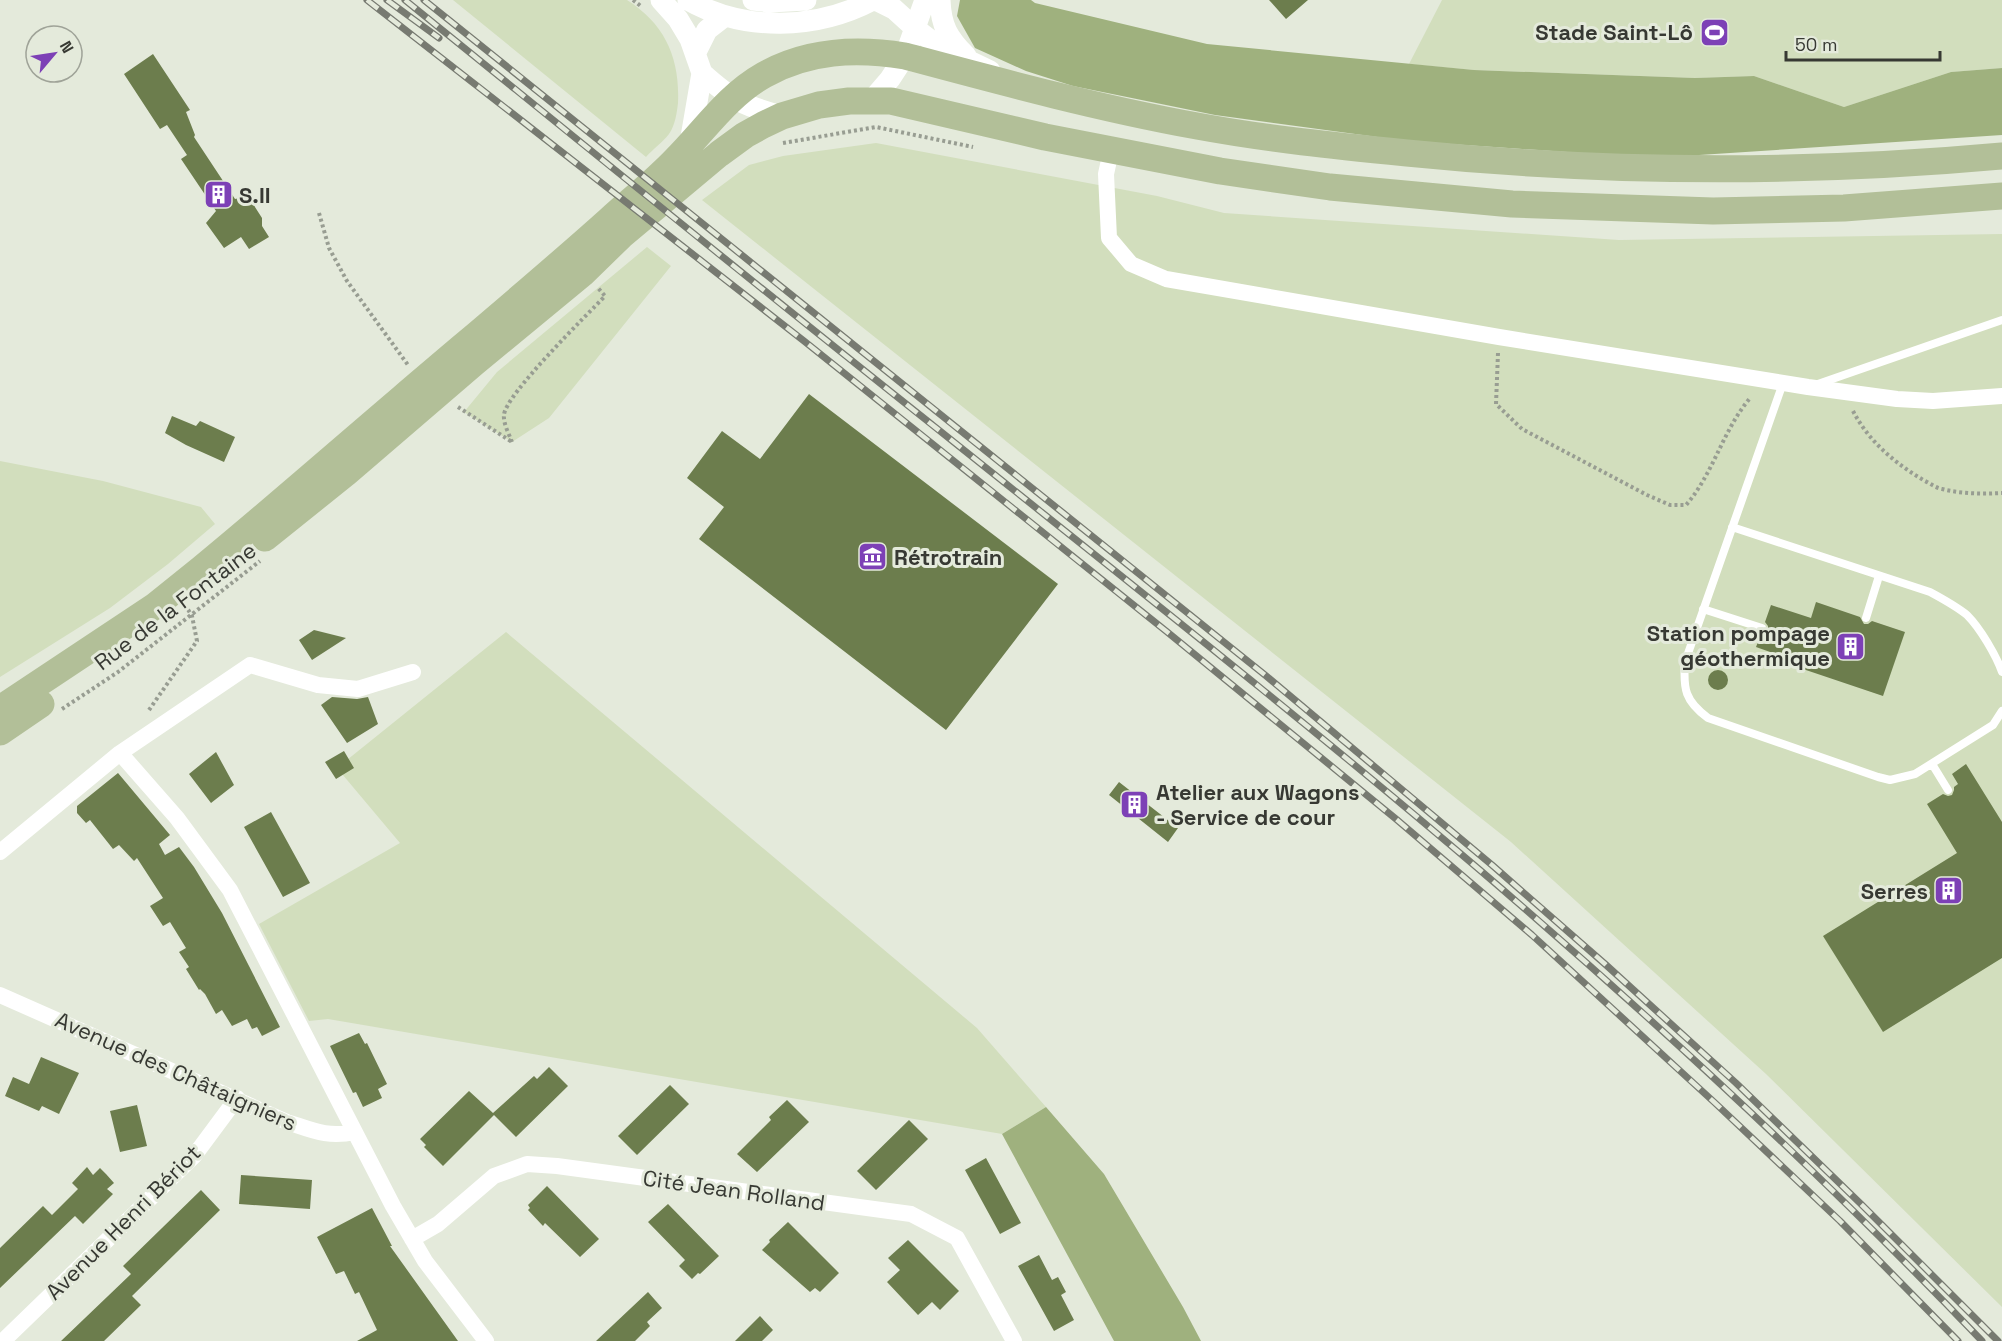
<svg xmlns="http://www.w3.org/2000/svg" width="2002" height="1341" font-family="'Space Grotesk',sans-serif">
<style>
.green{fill:#d2debd}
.forest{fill:#9fb17e}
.building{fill:#6c7d4d}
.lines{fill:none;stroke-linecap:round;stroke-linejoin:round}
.path{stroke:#989d92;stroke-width:4;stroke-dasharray:3 3;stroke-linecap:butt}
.service{stroke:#fff;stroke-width:8}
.minor{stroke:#fff;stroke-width:16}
.tertiary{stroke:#fff;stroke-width:21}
.primary{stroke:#b2bf98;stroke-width:27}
.rail-casing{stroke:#777a71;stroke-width:7}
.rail{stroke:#e4eadb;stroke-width:4.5;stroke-dasharray:14;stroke-linecap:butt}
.labels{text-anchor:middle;stroke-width:6;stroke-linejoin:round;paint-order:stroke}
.poi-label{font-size:22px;font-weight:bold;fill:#373933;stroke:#e4eadb;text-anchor:end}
.street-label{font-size:22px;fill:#373933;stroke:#e4eadb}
</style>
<rect width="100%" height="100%" fill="#e4eadb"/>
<!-- green -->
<path class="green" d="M453 0H627C665 24 680 58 678 103 677 112 675 126 669 134 663 142 653 149 646 157Z
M1442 0H2002V68L1951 72 1844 107 1754 76 1695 78 1474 70 1409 64Z
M876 143 1157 196 1224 213 1619 240 2002 234V1307L1766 1074 1511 842 702 200 749 165 783 156Z
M647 247 671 266 549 418 512 442 464 412 497 372Z
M0 461 103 481 201 507 215 524 168 564 110 608 0 677Z
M506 632 977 1028 1046 1107 1002 1134 328 1019 309 1021 259 924 400 843 337 768Z"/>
<!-- forest -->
<path class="forest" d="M960 0H1031L1035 3 1207 44 1474 70 1695 78 1754 76 1844 107 1951 72 2002 68V135L1653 158 1407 141 1215 115 1073 86 1026 71 975 48 957 16Z
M1046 1107 1104 1174 1183 1307 1201 1341H1114L1002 1134Z"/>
<!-- building -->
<path class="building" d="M1269 0H1308L1286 19Z
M153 54 190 110 186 112 195 135 194 137 235 199 248 196 262 218V226L269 237 249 249 241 237 224 248 206 223 216 211 181 159 187 155 167 125 160 129 124 74Z
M809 394 1058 584 946 730 699 539 724 507 687 478 722 431 760 459Z
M172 416 196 426 200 421 235 437 224 462 186 445 165 433Z
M1816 602 1860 617 1864 624H1868L1872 621 1905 632 1883 696 1794 666 1796 661 1756 647 1761 634 1768 630V626L1765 622 1771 605 1811 618Z
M314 630 346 638 312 660 299 640Z
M1708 680a10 10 0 1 1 20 0a10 10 0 1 1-20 0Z
M332 697 357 699 368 697 378 724 347 743 321 705Z
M344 751 354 768 336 779 325 762Z
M216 752 234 785 211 803 189 774Z
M1966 764 2002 822V958L1883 1032 1823 936 1957 853 1927 804 1943 794 1948 796 1952 795 1954 790V787L1958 784 1952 774Z
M118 773 170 835 159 844 165 855 179 847 194 867 222 913 280 1027 262 1036 257 1027 252 1029 247 1019 232 1026 222 1010 216 1014 205 994 200 989 199 990 186 969 189 967 179 952 186 948 170 922 163 926 150 906 163 898 137 858 134 861 119 845 113 849 90 820 86 823 77 813V806Z
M1119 782 1178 828 1168 842 1109 795Z
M271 812 310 883 283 897 244 827Z
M359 1033 365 1044 367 1043 387 1084 378 1089 382 1098 363 1107 356 1092 353 1093 330 1046Z
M41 1057 79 1073 59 1114 42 1106 39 1111 5 1096 13 1077 29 1084Z
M549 1067 568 1086 516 1137 494 1115 443 1166 424 1147 426 1145 420 1139 469 1091 493 1113 534 1076 537 1079Z
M670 1085 689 1104 637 1155 618 1136Z
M787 1100 809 1122 757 1172 737 1154 771 1120 769 1117Z
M137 1105 147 1146 120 1152 110 1111Z
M909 1120 928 1139 876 1190 857 1171Z
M986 1158 1021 1223 1000 1234 965 1170Z
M87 1167 93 1175 100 1168 106 1174 114 1183 107 1189 113 1194 83 1224 75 1216 0 1288V1248L43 1206 52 1215 78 1189 72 1183Z
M241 1175 312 1180 310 1209 239 1204Z
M547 1186 599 1239 580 1257 545 1223 543 1226 528 1210 530 1208 528 1205Z
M201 1190 220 1210 132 1296 141 1305 104 1341H61L131 1274 123 1266Z
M668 1204 719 1256 700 1274 698 1273 692 1279 679 1266 685 1260 648 1222Z
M372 1208 392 1246H390L458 1341H357L377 1330 359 1292 355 1294 344 1271 336 1274 317 1237Z
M788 1222 839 1273 820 1292 815 1288 810 1292 762 1250 770 1242 769 1240Z
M908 1240 959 1291 940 1310 932 1302 918 1315 887 1282 900 1270 888 1258Z
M1039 1255 1052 1280 1058 1277 1066 1292 1061 1295 1074 1320 1054 1331 1018 1266Z
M648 1292 662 1308 647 1322 650 1326 635 1341H596Z
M760 1316 773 1330 762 1341H735Z"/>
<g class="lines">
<!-- path -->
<path class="path" d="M633 0 642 7
M783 143 876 127 973 147
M319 213 329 248 347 281 408 365
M1498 353 1496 404 1522 429 1647 495 1670 505H1686C1714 473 1723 429 1751 397
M458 407 512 442
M1853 411C1869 442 1896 464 1925 481 1931 484 1936 488 1942 489 1962 494 1982 494 2002 493
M512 442C509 434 503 423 504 415 505 395 588 314 605 296L598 288
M62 709 118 672 260 561
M149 710 197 641 192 616 187 608"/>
<!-- service -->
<path class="service" d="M1783 383 1685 662C1683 689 1685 701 1708 718L1878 777 1890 780 1915 774 1993 725 2002 711
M1815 385 2002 320
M1732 527 1930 592C1943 599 1956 606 1967 615 1980 628 1996 655 2002 672
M1703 609 1762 628
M1866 618 1879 576
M1932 764 1948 790"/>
<!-- minor -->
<path class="minor" d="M1111 151 1106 174 1109 238 1131 264 1166 279 1499 337 1808 387 1897 399 1933 401 2002 396
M120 753 177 818 230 890 393 1206 425 1261 486 1341
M0 852 120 753 250 665 318 685 358 689 413 672
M0 995 287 1122C312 1130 327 1138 355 1132
M412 1239 438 1224 494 1176 527 1164 557 1166 911 1214 957 1238 1014 1341
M3 1341 194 1156 237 1098"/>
<!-- tertiary -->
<path class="tertiary" d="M661 0 678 19 690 39 702 73 690 143
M688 0C745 32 816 30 873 0
M753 0 770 2 806 0
M876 0 894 9 916 29 938 46 990 71
M940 0C941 26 948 38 966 56
M696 52 707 30 725 16
M702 73C731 99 743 106 782 116
M871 101 890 79 905 56 925 0"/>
<!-- primary -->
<path class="primary" d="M265 538 346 473 474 363 583 273 621 236 719 154 745 135 763 125 782 116 819 105 849 101H891L1045 137 1220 171 1330 187 1512 204 1713 211 1844 208 2002 196
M0 709 155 606 201 569C269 513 335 455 402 398 471 339 541 281 609 220 631 200 655 181 676 159 705 130 727 96 764 75 808 50 856 48 905 56 1002 82 1098 108 1197 126 1267 139 1337 146 1407 153 1605 173 1804 174 2002 156
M0 732 41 704"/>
<defs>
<path id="rail" d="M367 0 804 341 1166 631 1396 819 1532 935 1714 1102 1840 1221 1958 1341
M387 0 439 38
M405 0C583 144 761 289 940 431 1121 576 1304 720 1481 871 1655 1020 1824 1176 1982 1341
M424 0 1265 675 1492 865 1605 964 1736 1083 1861 1204 1998 1341"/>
</defs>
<!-- rail casing -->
<use href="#rail" class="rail-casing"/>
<!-- rail -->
<use href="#rail" class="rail"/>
</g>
<!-- icons -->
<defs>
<symbol id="stadium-square" viewBox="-11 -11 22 22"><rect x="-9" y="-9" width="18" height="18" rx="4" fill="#7d40b6" stroke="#e4eadb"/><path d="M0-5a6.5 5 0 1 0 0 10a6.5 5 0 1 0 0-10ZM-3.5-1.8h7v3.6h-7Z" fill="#fff"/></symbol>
<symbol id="building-square" viewBox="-11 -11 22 22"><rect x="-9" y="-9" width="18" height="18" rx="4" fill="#7d40b6" stroke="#e4eadb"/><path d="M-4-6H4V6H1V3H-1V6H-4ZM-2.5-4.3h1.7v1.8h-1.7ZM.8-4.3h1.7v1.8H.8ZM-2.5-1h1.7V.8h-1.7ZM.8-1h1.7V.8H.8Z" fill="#fff"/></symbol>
<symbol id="museum-square" viewBox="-11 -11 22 22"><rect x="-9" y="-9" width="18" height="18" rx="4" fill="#7d40b6" stroke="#e4eadb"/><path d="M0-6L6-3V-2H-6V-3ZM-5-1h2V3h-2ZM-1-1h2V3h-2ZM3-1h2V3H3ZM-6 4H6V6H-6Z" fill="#fff"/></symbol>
</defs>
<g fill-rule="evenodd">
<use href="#stadium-square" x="1698" y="16" width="33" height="33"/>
<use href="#building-square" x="202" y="178" width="33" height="33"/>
<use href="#museum-square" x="856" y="540" width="33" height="33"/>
<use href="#building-square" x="1834" y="630" width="33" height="33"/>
<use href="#building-square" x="1118" y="788" width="33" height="33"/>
<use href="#building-square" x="1932" y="874" width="33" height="33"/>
</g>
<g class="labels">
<!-- poi labels -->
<g class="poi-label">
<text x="1693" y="40">Stade Saint-Lô</text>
<text x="239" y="203" text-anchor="start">S.II</text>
<text x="894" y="565" text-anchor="start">Rétrotrain</text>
<text x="1830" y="641">Station pompage<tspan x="1830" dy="25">géothermique</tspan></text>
<text x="1156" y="800" text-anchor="start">Atelier aux Wagons<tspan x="1156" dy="25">- Service de cour</tspan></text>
<text x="1928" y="899">Serres</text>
</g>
<!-- street labels -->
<g class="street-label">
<text transform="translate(175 606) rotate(-37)" y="8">Rue de la Fontaine</text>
<text transform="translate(176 1071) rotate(24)" y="8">Avenue des Châtaigniers</text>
<text transform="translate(734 1190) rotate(8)" y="8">Cité Jean Rolland</text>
<text transform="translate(123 1222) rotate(-45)" y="8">Avenue Henri Bériot</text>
</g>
</g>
<!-- north arrow -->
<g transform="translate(54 54) rotate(61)"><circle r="28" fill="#e4eadb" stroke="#9fa398" stroke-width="1.5"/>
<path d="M0-4.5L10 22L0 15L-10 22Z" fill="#7d40b6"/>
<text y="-9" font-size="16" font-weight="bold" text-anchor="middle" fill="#373933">N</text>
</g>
<!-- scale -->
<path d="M1786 51v9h154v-9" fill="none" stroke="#373933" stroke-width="3"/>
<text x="1795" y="51" font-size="18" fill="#373933" stroke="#e4eadb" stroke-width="4.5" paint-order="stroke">50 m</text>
</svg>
